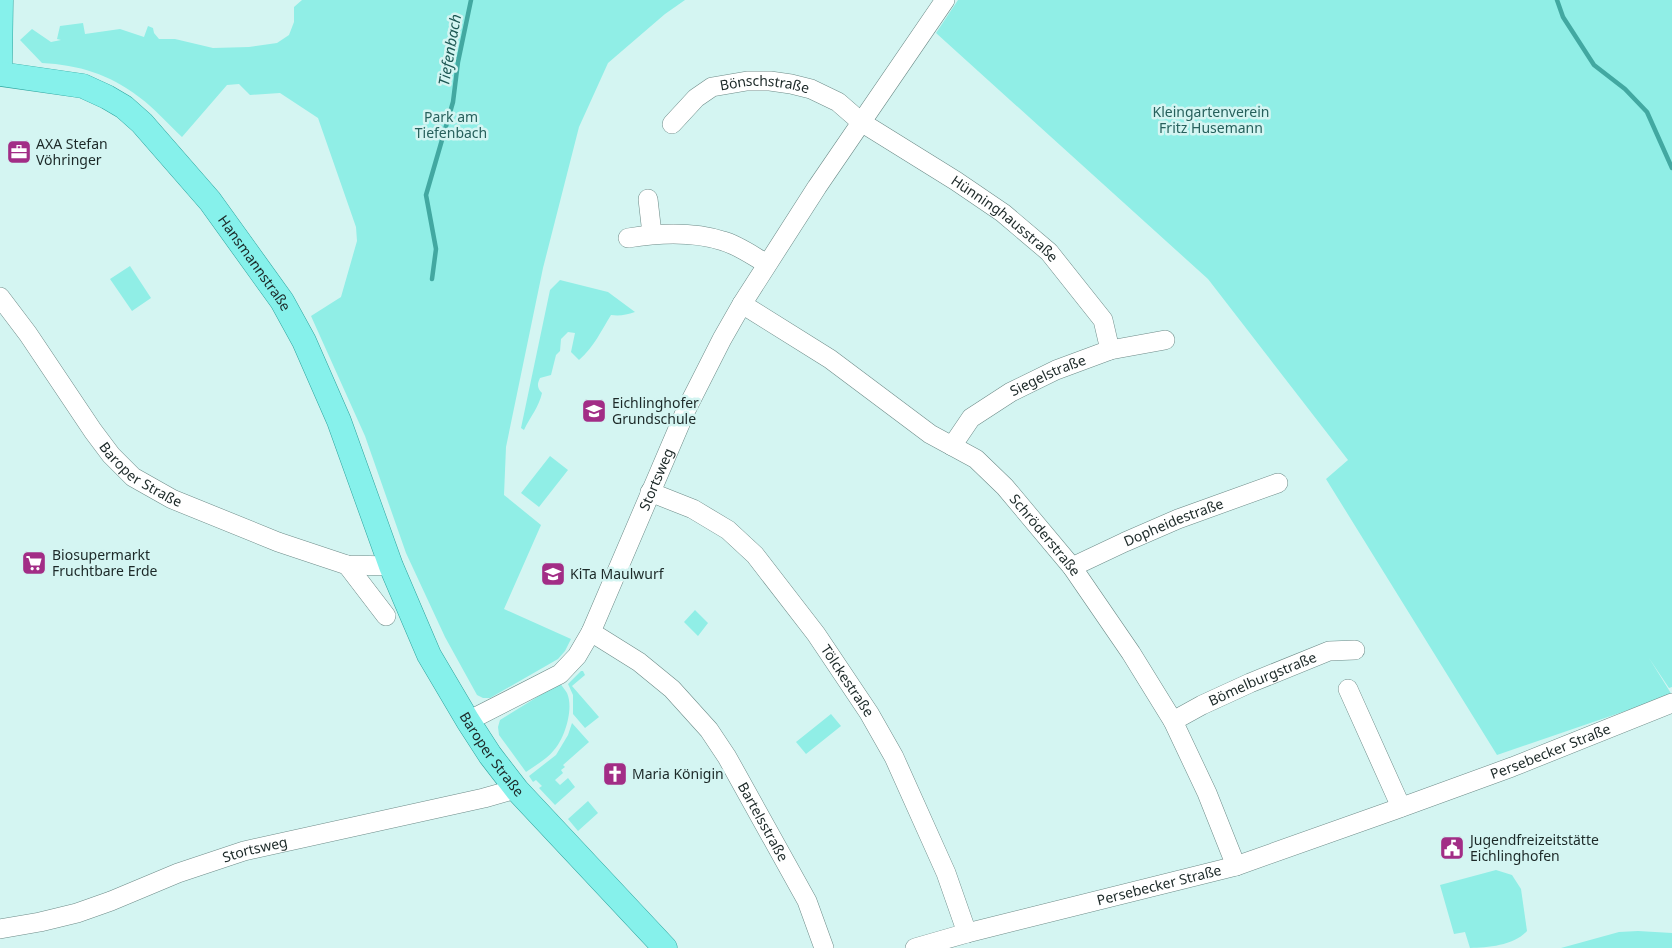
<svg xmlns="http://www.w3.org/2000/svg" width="1672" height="948" font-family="'Noto Sans',sans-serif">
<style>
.green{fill:#90eee6}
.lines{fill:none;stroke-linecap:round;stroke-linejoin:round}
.stream{stroke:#42a8a1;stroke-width:4.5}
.minor-casing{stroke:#6d8b88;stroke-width:20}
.major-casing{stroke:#2da49e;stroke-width:25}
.minor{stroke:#fff;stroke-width:19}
.major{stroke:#86f1eb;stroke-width:24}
.labels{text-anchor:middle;stroke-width:5;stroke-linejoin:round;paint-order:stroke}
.street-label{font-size:14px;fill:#1c2928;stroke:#d4f5f2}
.park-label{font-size:14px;fill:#27605c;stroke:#d4f5f2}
.poi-label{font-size:14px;fill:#1c2928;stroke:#d4f5f2;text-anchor:start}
.water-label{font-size:15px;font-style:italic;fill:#1c5652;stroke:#d4f5f2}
</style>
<rect width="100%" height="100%" fill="#d4f5f2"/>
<!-- green -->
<path class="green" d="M302 0H685L665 14 608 63 579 127 543 268 506 447 504 495 541 525 504 609 571 639 565 651 558 659 490 698H483L477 695 445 637 406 553 365 436 311 316 341 297 357 241 356 227 318 118 280 93 250 95 239 84 227 85 182 137C168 124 154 108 139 97 109 74 79 65 42 63L20 40 32 29 51 42 61 40 57 39 60 26 83 23 85 34 120 29 144 37 148 26 153 28 154 33 159 39H175L213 48 249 47 277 43 289 35 294 22V7Z
M958 0H1672V687L1669 688 1649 658 1672 695 1497 755 1326 479 1348 460 1208 279 936 33Z
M130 266 151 298 132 311 110 279Z
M560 280 608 292 635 312C626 315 620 316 611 315 601 331 594 347 579 360L571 352 575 333 568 332 561 339 560 351 556 355 551 375 540 378C537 384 537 388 542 393 539 407 530 417 524 430L521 428 550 290Z
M550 456 568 470 539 507 521 493Z
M695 610 708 623 698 636 684 622Z
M581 671H583L585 675 572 686 599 717 585 728 573 714V695L568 684Z
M560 683C562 686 565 690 567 693 574 708 565 738 554 750 547 759 536 765 526 772L499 735 498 727 500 720Z
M831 714 841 726 806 754 796 742Z
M572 723 589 742 563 765 565 767 561 770 563 773 555 780 560 785 568 778 575 787 555 805 539 788 542 786 536 780 533 782 529 776 556 755 568 735Z
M588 801 598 813 578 831 568 819Z
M1496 870 1512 875 1521 889 1527 931C1515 945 1488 948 1470 948L1465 932 1454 934 1440 885Z
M1638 931 1672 933V948H1561L1619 932Z"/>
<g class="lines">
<!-- stream -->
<path class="stream" d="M1557 0 1563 17 1594 65 1625 89 1647 112 1672 168
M432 279 436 249 426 195 453 102 458 62 471 0"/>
<defs>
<g id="minor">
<path id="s1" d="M672 124 696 98 712 87 747 81H770L791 84 811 89 838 102 861 122 956 181 1003 213 1049 252 1103 320 1110 350"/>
<path d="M648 199 652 234"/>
<path d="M628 238C659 233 692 231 723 241 738 245 753 256 767 264"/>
<path id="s2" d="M0 297 28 334 93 431 111 455 133 477 172 499 278 542 347 565 391 566"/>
<path id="s3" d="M742 304 830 359 930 434 976 459 1005 487 1072 567 1131 653 1173 721 1207 793 1236 866"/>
<path id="s4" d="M952 446 971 418 1011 392 1056 370 1110 350 1165 340"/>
<path id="s5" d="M650 492 693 509 728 530 755 555 816 634 869 713 894 757 946 873 967 933"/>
<path d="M347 565 386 616"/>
<path id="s6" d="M1072 567 1125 542 1178 519 1278 483"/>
<path id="s7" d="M591 632 639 662 672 689 709 730 727 757 807 901 824 948"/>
<path d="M1348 689 1401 807"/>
<path id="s8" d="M468 721 560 674 577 656 591 632 686 410 722 339 742 304 817 187 945 0"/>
<path id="s9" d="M1173 721 1202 705 1250 683 1329 651 1355 650"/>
<path id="s10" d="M0 929 40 922 77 913 111 901 178 873 244 851 484 798 516 789"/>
<path id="s11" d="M915 948 967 933 1236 866 1394 810 1512 767 1672 703"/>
</g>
<g id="major">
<path d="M0 66 1 0"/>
<path id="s12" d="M0 74 83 86 107 97 124 107 142 123 210 201 282 301 304 341 339 421 391 566 429 655 468 721 490 755 517 790 665 948"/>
</g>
</defs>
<!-- minor casing -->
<use href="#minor" class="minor-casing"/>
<!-- major casing -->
<use href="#major" class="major-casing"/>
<!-- minor -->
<use href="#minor" class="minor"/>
<!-- major -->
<use href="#major" class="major"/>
</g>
<!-- icons -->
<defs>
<symbol id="office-square" viewBox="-11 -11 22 22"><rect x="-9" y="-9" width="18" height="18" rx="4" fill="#a22d86" stroke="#d4f5f2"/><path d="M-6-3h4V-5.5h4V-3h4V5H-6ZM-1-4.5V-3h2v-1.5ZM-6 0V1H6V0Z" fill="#fff"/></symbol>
<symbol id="school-square" viewBox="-11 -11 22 22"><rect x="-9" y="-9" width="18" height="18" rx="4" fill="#a22d86" stroke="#d4f5f2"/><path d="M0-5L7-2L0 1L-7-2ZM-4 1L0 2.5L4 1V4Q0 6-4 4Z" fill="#fff"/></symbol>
<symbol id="supermarket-square" viewBox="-11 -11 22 22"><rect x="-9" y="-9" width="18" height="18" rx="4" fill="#a22d86" stroke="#d4f5f2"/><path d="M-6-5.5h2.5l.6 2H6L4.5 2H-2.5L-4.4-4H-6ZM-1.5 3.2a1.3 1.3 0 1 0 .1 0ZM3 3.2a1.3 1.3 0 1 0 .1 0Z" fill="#fff"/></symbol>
<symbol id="church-square" viewBox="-11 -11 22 22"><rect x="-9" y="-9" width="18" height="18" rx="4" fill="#a22d86" stroke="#d4f5f2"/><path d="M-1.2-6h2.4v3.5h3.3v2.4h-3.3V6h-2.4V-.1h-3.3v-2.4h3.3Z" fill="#fff"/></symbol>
<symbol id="civic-square" viewBox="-11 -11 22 22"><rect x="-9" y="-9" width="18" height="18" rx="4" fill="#a22d86" stroke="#d4f5f2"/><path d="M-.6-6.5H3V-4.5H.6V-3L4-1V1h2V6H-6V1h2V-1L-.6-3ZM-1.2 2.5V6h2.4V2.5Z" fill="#fff"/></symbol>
</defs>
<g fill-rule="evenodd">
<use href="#office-square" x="5" y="138" width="28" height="28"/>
<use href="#school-square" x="580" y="397" width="28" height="28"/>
<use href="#supermarket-square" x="20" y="549" width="28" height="28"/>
<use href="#school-square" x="539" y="560" width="28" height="28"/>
<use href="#church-square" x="601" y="760" width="28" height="28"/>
<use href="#civic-square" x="1438" y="834" width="28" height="28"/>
</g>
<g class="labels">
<!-- street labels -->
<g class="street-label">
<text dy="5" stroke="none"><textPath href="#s1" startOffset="108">Bönschstraße</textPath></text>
<text dy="5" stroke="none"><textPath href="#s1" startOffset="389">Hünninghausstraße</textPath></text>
<text dy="5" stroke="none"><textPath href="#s12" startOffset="334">Hansmannstraße</textPath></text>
<text dy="5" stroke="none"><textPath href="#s4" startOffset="122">Siegelstraße</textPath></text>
<text dy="5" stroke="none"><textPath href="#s2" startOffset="229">Baroper Straße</textPath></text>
<text dy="5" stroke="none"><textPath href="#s8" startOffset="322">Stortsweg</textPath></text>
<text dy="5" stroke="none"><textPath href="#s6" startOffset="111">Dopheidestraße</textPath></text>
<text dy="5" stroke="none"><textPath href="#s3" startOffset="384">Schröderstraße</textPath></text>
<text dy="5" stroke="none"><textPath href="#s9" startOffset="99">Bömelburgstraße</textPath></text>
<text dy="5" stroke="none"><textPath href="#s5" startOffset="280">Tölckestraße</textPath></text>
<text dy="5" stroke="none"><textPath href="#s11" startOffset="666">Persebecker Straße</textPath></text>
<text dy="5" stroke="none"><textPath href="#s12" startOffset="882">Baroper Straße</textPath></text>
<text dy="5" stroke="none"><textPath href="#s7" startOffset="261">Bartelsstraße</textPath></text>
<text dy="5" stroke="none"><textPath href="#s10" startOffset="268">Stortsweg</textPath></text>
<text dy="5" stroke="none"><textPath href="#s11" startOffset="252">Persebecker Straße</textPath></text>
</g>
<!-- park labels -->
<g class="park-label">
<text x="1211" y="117">Kleingartenverein<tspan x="1211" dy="16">Fritz Husemann</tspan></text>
<text x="451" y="122">Park am<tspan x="451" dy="16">Tiefenbach</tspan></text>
</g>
<!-- poi labels -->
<g class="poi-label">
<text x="36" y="149">AXA Stefan<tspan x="36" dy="16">Vöhringer</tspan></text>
<text x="612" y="408">Eichlinghofer<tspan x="612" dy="16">Grundschule</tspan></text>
<text x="52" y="560">Biosupermarkt<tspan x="52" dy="16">Fruchtbare Erde</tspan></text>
<text x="570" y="579">KiTa Maulwurf</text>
<text x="632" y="779">Maria Königin</text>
<text x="1470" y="845">Jugendfreizeitstätte<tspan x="1470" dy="16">Eichlinghofen</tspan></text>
</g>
<!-- water labels -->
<g class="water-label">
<text transform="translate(450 50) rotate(-80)" y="5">Tiefenbach</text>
</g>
</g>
</svg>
